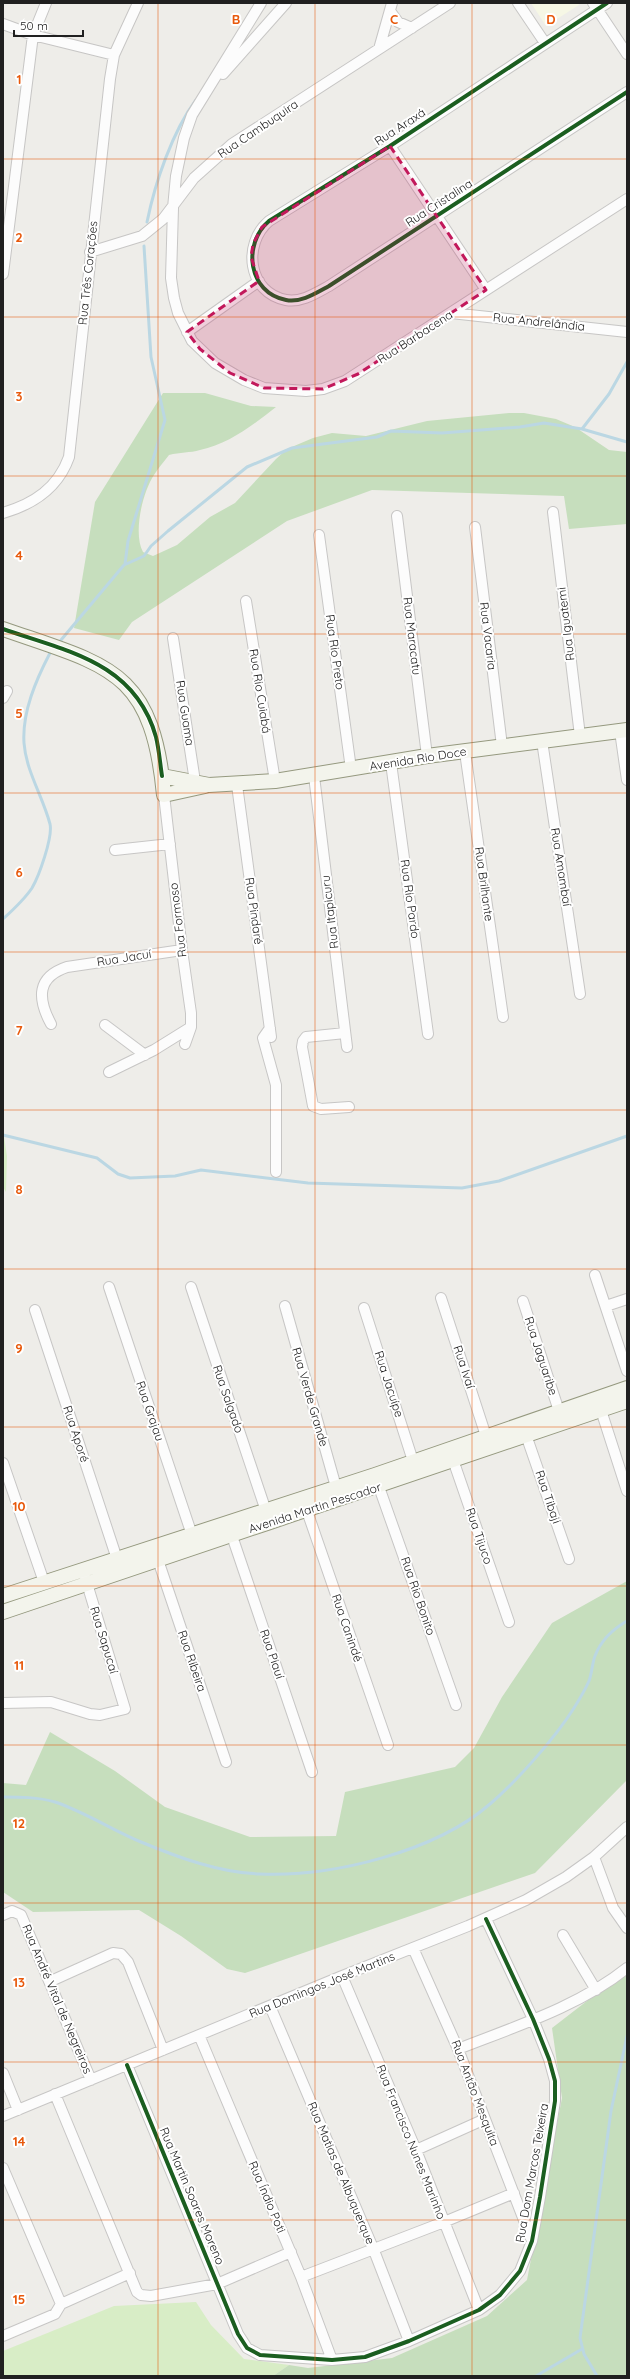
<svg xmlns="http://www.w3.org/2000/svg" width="630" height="2379" font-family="Quicksand,sans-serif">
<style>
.education{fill:#f6f7e5}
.grass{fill:#d8edc6}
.forest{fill:#c6debd}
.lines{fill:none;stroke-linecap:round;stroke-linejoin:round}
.stream{stroke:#bbd7e3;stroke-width:3}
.street-casing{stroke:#c7c6c5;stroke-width:12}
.secondary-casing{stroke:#95997f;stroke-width:16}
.street{stroke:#fcfcfc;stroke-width:10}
.secondary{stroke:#f3f4ec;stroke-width:14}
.cycleway-casing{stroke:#fff;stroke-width:6}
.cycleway{stroke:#1b5e20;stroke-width:4}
.marked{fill:#c2185b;fill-opacity:0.2;stroke:#c2185b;stroke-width:3;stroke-dasharray:8 5;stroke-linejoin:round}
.grid{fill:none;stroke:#e8590c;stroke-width:1;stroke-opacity:0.55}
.labels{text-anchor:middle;stroke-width:4;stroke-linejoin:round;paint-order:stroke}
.street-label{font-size:12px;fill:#202020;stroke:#fff}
.grid-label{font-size:13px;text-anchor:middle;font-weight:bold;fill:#e8590c;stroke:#fff;stroke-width:4;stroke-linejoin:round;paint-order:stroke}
</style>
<rect width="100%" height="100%" fill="#eeede9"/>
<!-- education -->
<path class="education" d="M531 3H578L579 5 546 26Z"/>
<!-- grass -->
<path class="grass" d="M3 1130 7 1156 6 1192 3 1187Z
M196 2302 211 2325 244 2359 289 2365 273 2376H3V2351L114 2306Z"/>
<!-- forest -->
<path class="forest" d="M163 393H205L251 406 276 407C253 425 229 444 200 450 190 453 180 452 169 455 164 462 158 468 154 475 142 493 133 534 143 552L153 556 177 545 210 517 235 503 276 459 287 449 313 438 332 433 366 436 427 421 509 413H524L556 419 575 427 609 450 627 452V524L569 529 564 496 372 490 287 521 132 622 119 640 74 628 95 502Z
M627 1581V1780L535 1873 245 1973 227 1969 181 1936 139 1910 33 1912 3 1892V1783L26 1785 50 1732 115 1771 165 1807 250 1837 336 1836 345 1792 455 1767 474 1748 502 1697 552 1623Z
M627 1970V2376H273L289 2365 308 2368 392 2358 487 2316 527 2280 562 2098 552 2028Z"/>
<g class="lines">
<!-- stream -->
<path class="stream" d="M147 222C155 183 172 132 196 100
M582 429 609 394 627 362
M125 564 128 541 165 420 151 357 144 246
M61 640 124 565 144 556 151 546 168 531 247 467 292 448 377 437 391 431 442 433 520 427 544 423 582 429 627 442
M3 919C14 909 24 900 32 888 39 876 53 837 50 824 43 797 26 771 24 743 22 712 36 680 50 653
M3 1135 97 1158 118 1174 130 1178 175 1176 201 1170 308 1183 462 1188 499 1181 627 1136
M3 1797C20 1797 38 1797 55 1802 85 1812 112 1830 141 1842 177 1857 220 1873 260 1874 332 1877 435 1852 490 1804 517 1781 555 1738 574 1708 579 1700 585 1690 589 1681 592 1673 592 1664 595 1656 601 1640 613 1629 627 1621
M536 2376 582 2349
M597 2376 584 2354 580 2338 611 2111 627 2036"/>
<defs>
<path id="street" d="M261 3 192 115 184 138 176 176 173 208 171 278 174 298 178 313 192 341 215 363 244 380 264 388 306 391 323 389 345 381 627 199
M518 3 545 43
M593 3 627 54
M607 3 390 146 269 221C242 244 248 293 286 300 301 303 316 293 329 286L627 92
M390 11 398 22 412 28
M3 24 33 35 114 55
M379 49 392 3
M223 74 286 3
M390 146 486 290
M90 252 142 236 163 219 194 178 232 144 450 3
M3 274 33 35 46 3
M451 313 627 332
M187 332 259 281
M553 512 580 736
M3 513C34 504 58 488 69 457L110 79 114 55 138 3
M397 516 427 756
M475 527 502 746
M319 535 351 769
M246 601 275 781
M173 638 196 788
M3 698 7 691
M620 731 627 780
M542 741 580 994
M465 752 503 1017
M391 763 428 1034
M314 776 347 1047
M237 785 271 1037
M164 795 182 950 191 1013V1027L185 1044
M115 850 170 844
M51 1024C37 998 37 977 67 967L182 950
M105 1025 145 1055
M270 1028 263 1038 276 1085V1172
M345 1033 306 1037 303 1041 302 1047 313 1106 321 1109 349 1107
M109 1072 154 1050 191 1027
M595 1275 627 1371
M109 1287 192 1535
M191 1287 266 1511
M441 1298 486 1436
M523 1301 559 1411
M285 1306 336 1487
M606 1306 627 1299
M364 1308 413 1461
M35 1310 117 1559
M599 1404 627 1491
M526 1435 569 1559
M451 1454 509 1622
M3 1463 44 1582
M379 1487 456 1705
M307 1511 388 1745
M232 1536 312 1772
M158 1560 226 1762
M3 1703 51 1702 90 1714 100 1715 125 1709 85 1577
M594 1857 613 1908 627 1928
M3 1915 12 1911 21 1915 91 2080
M563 1935 596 1990
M413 1948 458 2049 532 2241
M342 1976 416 2150 479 2310
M51 1981 113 1953 121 1954 128 1962 163 2050
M270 2006 373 2248 409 2341
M199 2035 301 2277 332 2360
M458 2049C514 2027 580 2006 627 1968
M127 2065 238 2334 247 2348 260 2355 332 2360 365 2357 409 2341 479 2310 500 2295 520 2271 532 2241 540 2197 555 2101V2081L549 2059 533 2019 486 1919
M3 2073 18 2110
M55 2094 137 2292 141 2295 151 2296 217 2284 291 2252
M3 2116 342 1976 468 1926 526 1900 566 1877 594 1857 627 1827
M416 2150 485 2119
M3 2168 61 2304 55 2314 3 2336
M301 2277 444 2222 514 2193
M61 2304 130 2273"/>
<path id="secondary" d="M3 629C109 666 152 669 164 795L205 786
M162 776 209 785 275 781 427 756 627 730
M3 1596 375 1475 627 1388
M3 1612C211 1541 419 1473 627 1401"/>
</defs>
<!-- street casing -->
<use href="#street" class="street-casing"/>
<!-- secondary casing -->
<use href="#secondary" class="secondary-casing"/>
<!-- street -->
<use href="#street" class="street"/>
<!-- secondary -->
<use href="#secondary" class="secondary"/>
<defs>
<path id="cycleway" d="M607 3 390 146 269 221C242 244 248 293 286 300 301 303 316 293 329 286L627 92
M3 629C66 651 135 662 156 737 159 749 160 763 162 776
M127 2065 238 2334 247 2348 260 2355 332 2360 365 2357 409 2341 479 2310 500 2295 520 2271 532 2241 540 2197 555 2101V2081L549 2059 533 2019 486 1919"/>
</defs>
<!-- cycleway casing -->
<use href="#cycleway" class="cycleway-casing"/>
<!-- cycleway -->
<use href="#cycleway" class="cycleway"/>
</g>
<!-- marked area -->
<path class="marked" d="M390 146 486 290 358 374 323 389 264 388 230 373 200 349 187 332 259 281 251 257 253 244 262 227Z"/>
<!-- grid -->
<path class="grid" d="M158 3V2376M315 3V2376M472 3V2376M3 159H627M3 317H627M3 476H627M3 634H627M3 793H627M3 952H627M3 1110H627M3 1269H627M3 1427H627M3 1586H627M3 1745H627M3 1903H627M3 2062H627M3 2220H627"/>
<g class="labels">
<!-- street labels -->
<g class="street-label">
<text transform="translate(400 127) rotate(-33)" y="4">Rua Araxá</text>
<text transform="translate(258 129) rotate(-34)" y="4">Rua Cambuquira</text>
<text transform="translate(439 203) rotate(-33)" y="4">Rua Cristalina</text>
<text transform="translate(88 273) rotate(-84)" y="4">Rua Três Corações</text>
<text transform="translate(539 322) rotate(6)" y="4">Rua Andrelândia</text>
<text transform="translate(415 337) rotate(-33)" y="4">Rua Barbacena</text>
<text transform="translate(566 624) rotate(-97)" y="4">Rua Iguatemi</text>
<text transform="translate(412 636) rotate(83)" y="4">Rua Maracatu</text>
<text transform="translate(488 636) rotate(83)" y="4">Rua Vacaria</text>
<text transform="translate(335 652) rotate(82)" y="4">Rua Rio Preto</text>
<text transform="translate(260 691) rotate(81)" y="4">Rua Rio Cuiabá</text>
<text transform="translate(185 713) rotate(81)" y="4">Rua Guama</text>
<text transform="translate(418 759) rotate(-9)" y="4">Avenida Rio Doce</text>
<text transform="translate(561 867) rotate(81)" y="4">Rua Amambaí</text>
<text transform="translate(484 884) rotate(82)" y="4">Rua Brilhante</text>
<text transform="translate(410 899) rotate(82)" y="4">Rua Rio Pardo</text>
<text transform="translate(254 911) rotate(82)" y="4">Rua Pindaré</text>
<text transform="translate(330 912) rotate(-97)" y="4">Rua Itapicuru</text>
<text transform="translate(178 920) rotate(-97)" y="4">Rua Formoso</text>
<text transform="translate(124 958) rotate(-9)" y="4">Rua Jacuí</text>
<text transform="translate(541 1356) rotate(72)" y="4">Rua Jaguaribe</text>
<text transform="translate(464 1367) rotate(72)" y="4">Rua Ivaí</text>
<text transform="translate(389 1384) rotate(72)" y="4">Rua Jacuípe</text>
<text transform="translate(310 1397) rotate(74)" y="4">Rua Verde Grande</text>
<text transform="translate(228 1399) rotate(71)" y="4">Rua Salgado</text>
<text transform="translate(150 1411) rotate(71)" y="4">Rua Grajau</text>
<text transform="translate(76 1434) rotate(72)" y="4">Rua Aporé</text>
<text transform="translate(548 1497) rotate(71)" y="4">Rua Tibaji</text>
<text transform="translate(315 1508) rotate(-18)" y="4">Avenida Martin Pescador</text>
<text transform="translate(479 1536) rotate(71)" y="4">Rua Tijuco</text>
<text transform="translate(418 1596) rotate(71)" y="4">Rua Rio Bonito</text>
<text transform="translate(347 1628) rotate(71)" y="4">Rua Canindé</text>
<text transform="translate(104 1640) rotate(73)" y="4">Rua Sapucaí</text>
<text transform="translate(272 1654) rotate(71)" y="4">Rua Piauí</text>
<text transform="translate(192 1661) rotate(71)" y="4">Rua Ribeira</text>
<text transform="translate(322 1985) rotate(-22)" y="4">Rua Domingos José Martins</text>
<text transform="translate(57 1999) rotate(67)" y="4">Rua André Vital de Negreiros</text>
<text transform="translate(475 2093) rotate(69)" y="4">Rua Antão Mesquita</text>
<text transform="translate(411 2142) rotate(68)" y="4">Rua Francisco Nunes Marinho</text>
<text transform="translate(341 2173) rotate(67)" y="4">Rua Matias de Albuquerque</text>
<text transform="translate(532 2173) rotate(-80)" y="4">Rua Dom Marcos Teixeira</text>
<text transform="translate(192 2196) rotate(67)" y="4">Rua Martin Soares Moreno</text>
<text transform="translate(267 2197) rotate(67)" y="4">Rua Índio Poti</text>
</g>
</g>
<g class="grid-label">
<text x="236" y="24">B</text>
<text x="394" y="24">C</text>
<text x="551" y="24">D</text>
<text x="19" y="84">1</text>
<text x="19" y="242">2</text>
<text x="19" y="401">3</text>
<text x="19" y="560">4</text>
<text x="19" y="718">5</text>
<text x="19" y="877">6</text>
<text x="19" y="1035">7</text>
<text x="19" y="1194">8</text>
<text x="19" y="1353">9</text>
<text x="19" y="1511">10</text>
<text x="19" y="1670">11</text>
<text x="19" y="1828">12</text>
<text x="19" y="1987">13</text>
<text x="19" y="2146">14</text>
<text x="19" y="2304">15</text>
</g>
<!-- border -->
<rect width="630" height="2379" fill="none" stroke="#202020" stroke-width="8"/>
<!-- scale -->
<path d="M14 30v6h69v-6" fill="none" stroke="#202020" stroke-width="2"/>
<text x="20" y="30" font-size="12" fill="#202020" stroke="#ffffff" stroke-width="3" paint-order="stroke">50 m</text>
</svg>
